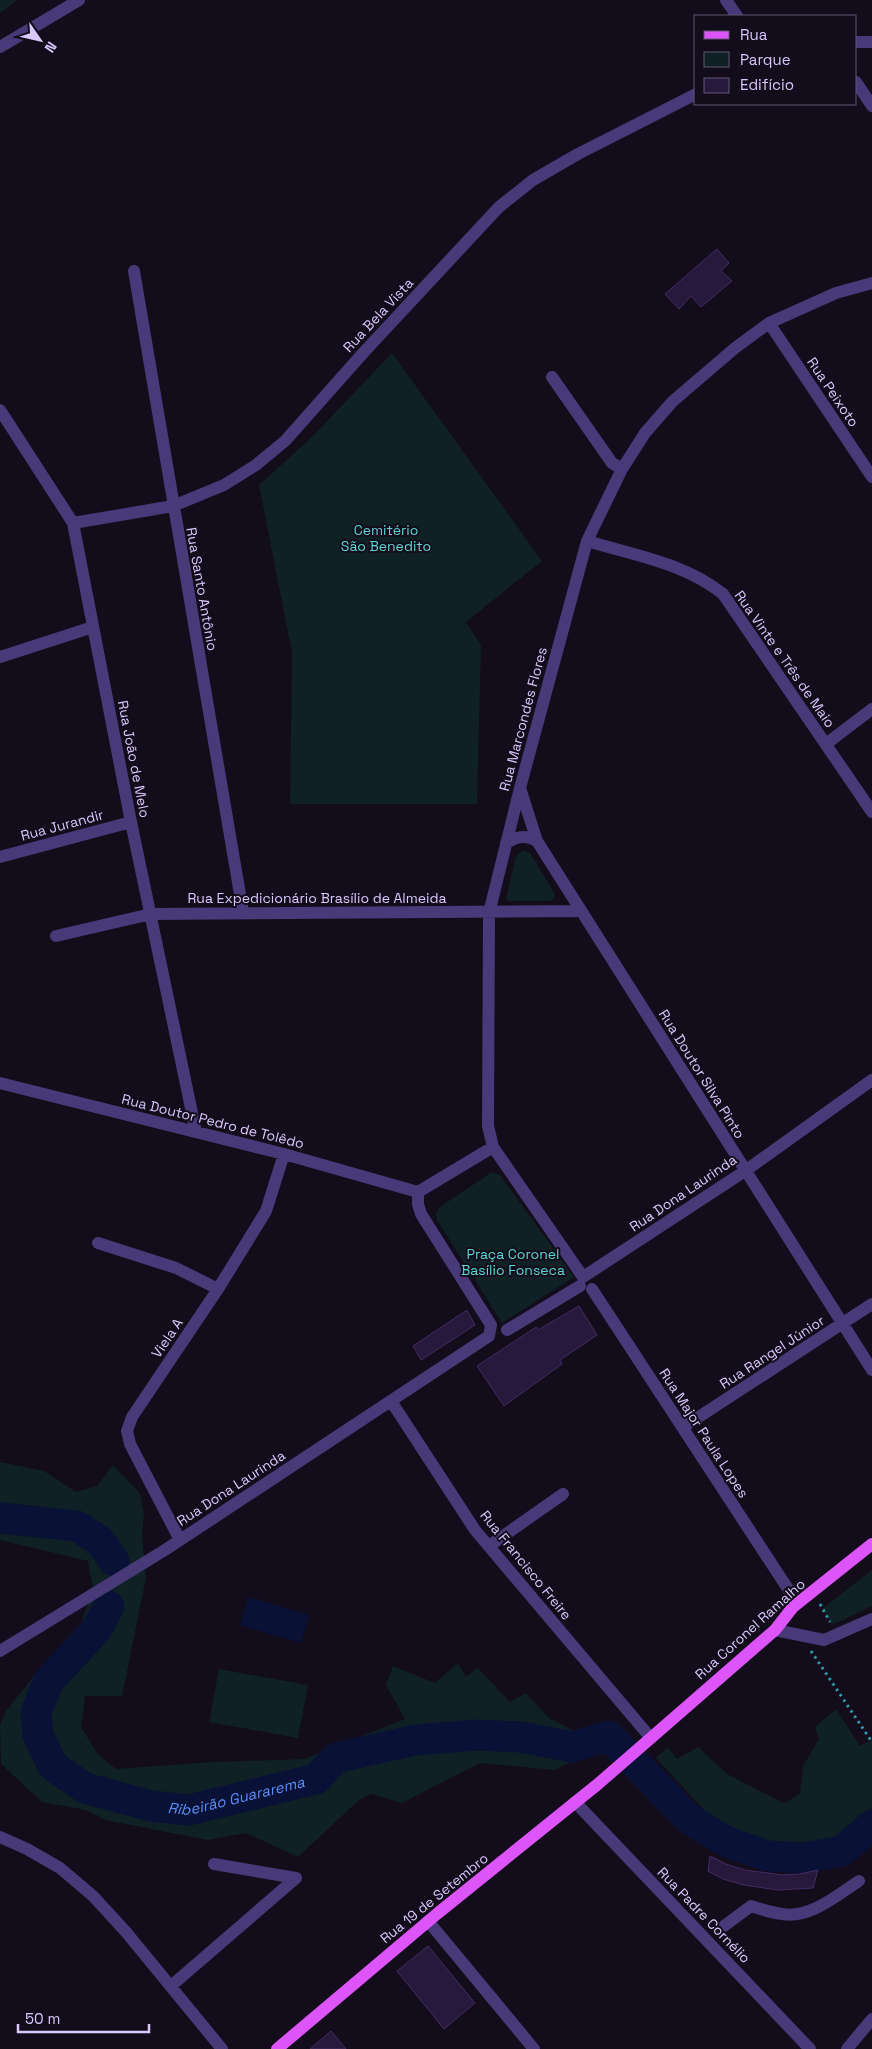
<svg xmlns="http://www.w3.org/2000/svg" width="872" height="2049" font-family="'Space Grotesk',sans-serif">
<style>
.green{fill:#0f2125}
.water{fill:#0a1136}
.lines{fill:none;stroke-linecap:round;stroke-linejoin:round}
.river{stroke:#0a1136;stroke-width:31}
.building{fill:#27193b;stroke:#432c66}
.path{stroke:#3196a8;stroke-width:3;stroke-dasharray:2.5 4;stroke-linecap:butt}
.minor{stroke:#483978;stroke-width:12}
.major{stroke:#dd54f8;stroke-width:12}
.labels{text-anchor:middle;stroke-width:4;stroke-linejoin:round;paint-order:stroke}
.street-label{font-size:14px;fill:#d9c8fd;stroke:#120c1b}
.park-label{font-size:14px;fill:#59d8d3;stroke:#120c1b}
.water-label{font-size:15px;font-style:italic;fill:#5b8ff8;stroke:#120c1b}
</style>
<rect width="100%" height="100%" fill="#120c1b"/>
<!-- green -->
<path class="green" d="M0 0H18L0 13Z
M392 353 542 561 466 622 481 645 477 804H290L292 653 259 485 311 438Z
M524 850 530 853 555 894 554 898 550 901H508L506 898 516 856Z
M492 1172 500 1175 574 1277 502 1323 437 1220 436 1213 440 1207Z
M0 1462 44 1471 76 1492 97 1486 113 1465 140 1493 144 1514 142 1534 146 1578 122 1696H85L81 1727 97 1753 116 1769 213 1762 304 1759 405 1719 386 1685 393 1666 435 1683 458 1663 466 1677 478 1668 510 1702 526 1693 549 1718 580 1734 568 1753 571 1762 555 1770 480 1763 402 1803 371 1794 359 1800 298 1857 246 1833 208 1840 105 1820 86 1810 42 1802 1 1764 0 1725 6 1711 33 1677 78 1632 93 1589 88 1561 0 1540Z
M872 1570V1606L832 1625 822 1609Z
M219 1669 308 1685 298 1738 209 1722Z
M836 1709 860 1746 872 1739V1809L851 1833 810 1848 767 1845 734 1831 705 1811 656 1758 668 1747 677 1759 698 1747 727 1774 784 1803 800 1794 803 1766 819 1739 815 1727Z"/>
<!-- water -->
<path class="water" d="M248 1597 309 1615 301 1643 240 1625Z"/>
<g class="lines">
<!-- river -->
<g class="river">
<path d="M0 1518 77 1526 100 1541 114 1561"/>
<path id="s1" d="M109 1606 97 1629 48 1682 36 1713 38 1735 53 1766 85 1788 151 1806 189 1810 316 1779 336 1758 415 1740 478 1735 521 1737 572 1747 609 1736 688 1818 727 1842 768 1856 803 1858 842 1851 872 1825"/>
</g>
</g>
<!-- building -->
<path class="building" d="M717 249 729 263 721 271 732 281 701 307 691 296 679 309 665 294Z
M579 1306 597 1335 560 1360 562 1364 504 1406 477 1366 536 1327 538 1330Z
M467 1310 475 1325 421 1360 413 1346Z
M710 1856 726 1864 745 1870 783 1875 800 1874 818 1870 813 1888 778 1890 744 1885 723 1879 708 1871Z
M428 1946 475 2003 444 2029 397 1971Z
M331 2031 346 2049H310Z"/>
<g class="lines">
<!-- path -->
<path class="path" d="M820 1604 830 1622
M811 1651 872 1742"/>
<!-- minor -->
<path class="minor" d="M726 0 737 16
M856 42H872
M0 47 79 0
M856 82 872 106
M134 271 243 912
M872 283 836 293 769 323 735 348 672 402 645 433 622 469 587 541 520 788 489 913 488 1126 493 1147 583 1277 745 1171 872 1080
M769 323 872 477
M552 377 612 463 622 469
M0 410 73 523 131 822 196 1132
M73 523 173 506 224 485 256 465 285 441 364 352 499 207 533 180 578 154 696 94
M587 541C634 555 684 563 723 594L872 812
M0 657 93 627
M826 744 872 709
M520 788 537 841 872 1370
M506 843C517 837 525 834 537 841
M0 857 131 822
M56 936 151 914 581 911
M0 1083 284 1154 418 1192
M418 1192 493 1147
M98 1243 176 1268 218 1289
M592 1289 790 1592
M507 1330 580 1286
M391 1401 475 1530 650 1737
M688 1424 872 1304
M180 1540 130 1444 127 1431 132 1417 218 1289 266 1211 284 1154
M489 1546 563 1494
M775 1630 824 1640 872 1619
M0 1651 165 1550 489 1336 491 1325 421 1214 418 1204V1192
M575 1802 810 2049
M0 1837 27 1849 60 1868 93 1896 126 1932 222 2049
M428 1921 534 2049
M720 1929 751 1906C761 1909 772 1913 782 1914 810 1919 837 1895 859 1881
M171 1986 296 1878 214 1864
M847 2049 872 2019"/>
<!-- major -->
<path class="major" d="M277 2049 438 1913 598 1784 775 1630 793 1607 872 1544"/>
</g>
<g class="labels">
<!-- street labels -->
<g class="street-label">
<text transform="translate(378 315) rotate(-47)" y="5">Rua Bela Vista</text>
<text transform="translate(833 392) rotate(56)" y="5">Rua Peixoto</text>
<text transform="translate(202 589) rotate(80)" y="5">Rua Santo Antônio</text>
<text transform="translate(785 659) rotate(55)" y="5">Rua Vinte e Três de Maio</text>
<text transform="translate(523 719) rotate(-75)" y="5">Rua Marcondes Flores</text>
<text transform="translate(134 759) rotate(79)" y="5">Rua João de Melo</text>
<text transform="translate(62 825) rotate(-15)" y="5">Rua Jurandir</text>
<text x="317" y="903">Rua Expedicionário Brasílio de Almeida</text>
<text transform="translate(702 1074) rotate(58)" y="5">Rua Doutor Silva Pinto</text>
<text transform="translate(213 1121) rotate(14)" y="5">Rua Doutor Pedro de Tolêdo</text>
<text transform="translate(683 1193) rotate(-34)" y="5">Rua Dona Laurinda</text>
<text transform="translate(167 1338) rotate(-56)" y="5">Viela A</text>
<text transform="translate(772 1352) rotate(-33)" y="5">Rua Rangel Júnior</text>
<text transform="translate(704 1433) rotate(57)" y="5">Rua Major Paula Lopes</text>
<text transform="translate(231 1488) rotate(-33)" y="5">Rua Dona Laurinda</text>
<text transform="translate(526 1565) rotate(51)" y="5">Rua Francisco Freire</text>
<text transform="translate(750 1629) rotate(-42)" y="5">Rua Coronel Ramalho</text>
<text transform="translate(434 1898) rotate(-39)" y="5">Rua 19 de Setembro</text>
<text transform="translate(704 1915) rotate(46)" y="5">Rua Padre Cornélio</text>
</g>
<!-- park labels -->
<g class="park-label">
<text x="386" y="535">Cemitério<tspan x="386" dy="16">São Benedito</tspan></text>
<text x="513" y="1259">Praça Coronel<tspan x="513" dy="16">Basílio Fonseca</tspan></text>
</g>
<!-- water labels -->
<g class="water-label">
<text dy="5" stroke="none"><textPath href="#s1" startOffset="382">Ribeirão Guararema</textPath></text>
</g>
</g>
<!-- legend -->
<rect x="694" y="15" width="162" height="90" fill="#120c1b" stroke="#625775"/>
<rect x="704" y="31" width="25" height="8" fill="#dd54f8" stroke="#625775"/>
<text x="740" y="40" font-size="15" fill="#d9c8fd">Rua</text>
<rect x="704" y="52" width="25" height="15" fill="#0f2125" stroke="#625775"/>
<text x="740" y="65" font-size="15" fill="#d9c8fd">Parque</text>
<rect x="704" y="78" width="25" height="15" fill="#27193b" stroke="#625775"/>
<text x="740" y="90" font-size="15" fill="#d9c8fd">Edifício</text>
<!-- north arrow -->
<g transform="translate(40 40) rotate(124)" stroke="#120c1b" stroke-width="4" paint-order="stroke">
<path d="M0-4L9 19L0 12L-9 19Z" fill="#d9c8fd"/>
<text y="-8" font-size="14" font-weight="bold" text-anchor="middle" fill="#d9c8fd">N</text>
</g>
<!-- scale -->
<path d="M18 2024v8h131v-8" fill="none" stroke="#d9c8fd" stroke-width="2.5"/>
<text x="25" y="2024" font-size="15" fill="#d9c8fd" stroke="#120c1b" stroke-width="4" paint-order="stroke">50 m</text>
</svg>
